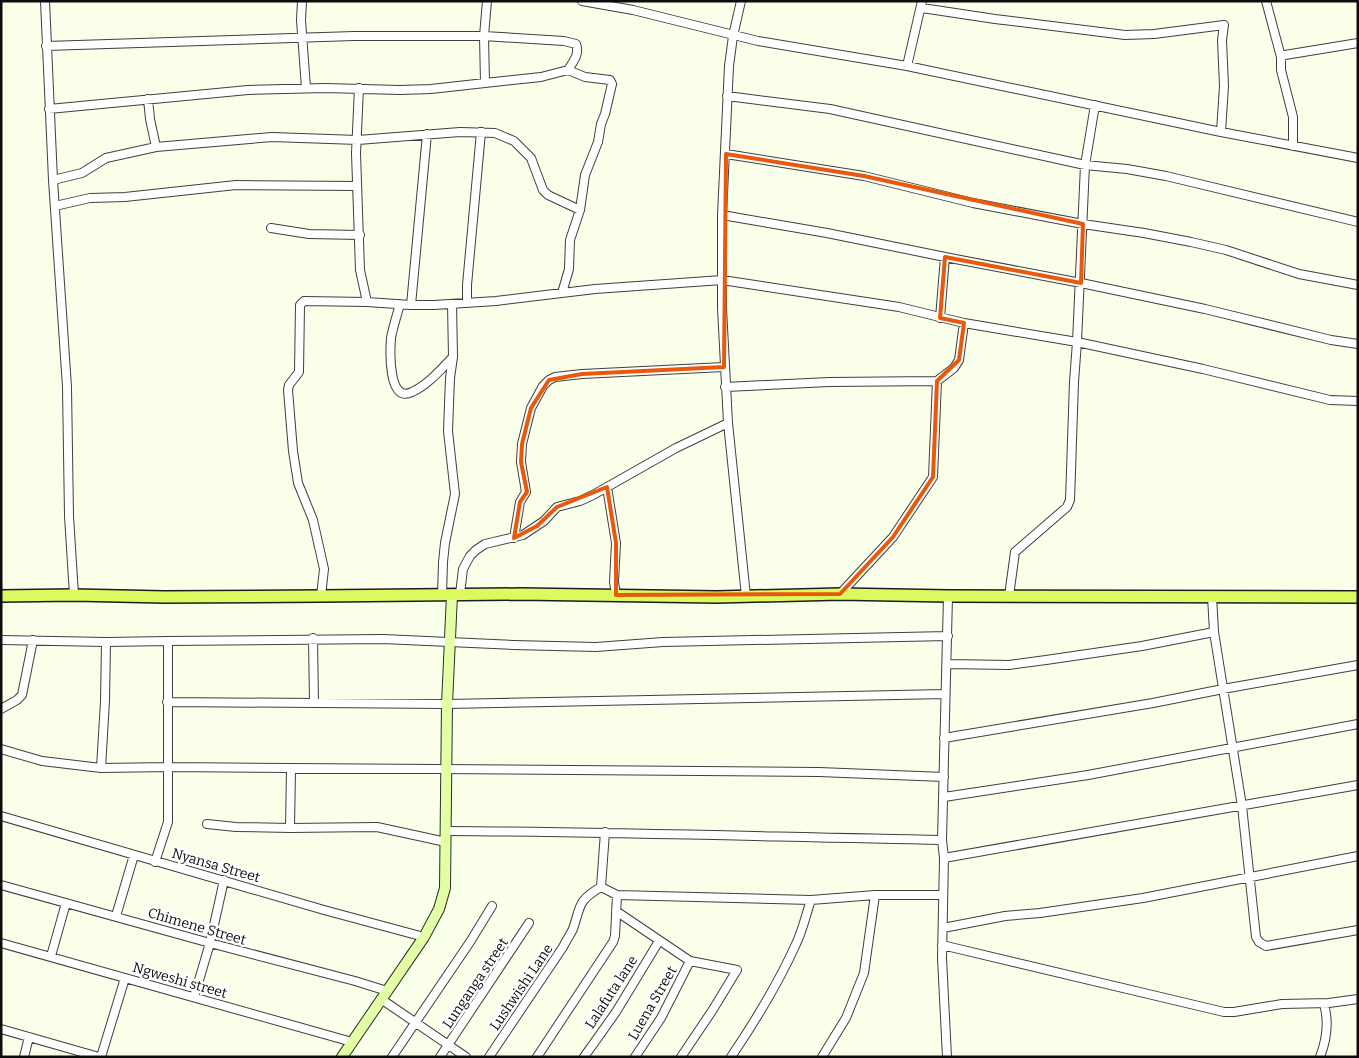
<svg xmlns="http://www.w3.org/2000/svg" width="1359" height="1058" font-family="Bitter,serif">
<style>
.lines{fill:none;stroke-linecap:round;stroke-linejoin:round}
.street-casing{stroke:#3f3f3f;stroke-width:10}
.secondary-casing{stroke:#2e2e2e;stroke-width:12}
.primary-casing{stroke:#1d1d1d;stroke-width:14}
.street{stroke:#fff;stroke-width:8}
.secondary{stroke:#e3ffa5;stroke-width:10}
.primary{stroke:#ddf960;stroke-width:11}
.marked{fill:none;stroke:#e8590c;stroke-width:4;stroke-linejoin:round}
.labels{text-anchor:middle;stroke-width:5;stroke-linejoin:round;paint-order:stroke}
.street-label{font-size:14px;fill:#0c0c0c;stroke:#fff}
</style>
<rect width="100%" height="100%" fill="#faffea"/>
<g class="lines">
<defs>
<path id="street" d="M45 1 53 180 67 387 69 516 74 595
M302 1 301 20 306 88
M582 1 633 10 758 41 907 66 1221 132 1358 158
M741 1 733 36 729 66 722 215V308L728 423 746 596
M1266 1 1281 57
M922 8 995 19 1125 35 1154 34 1224 25 1222 40 1224 86 1221 132
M46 46 354 36H484L485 83 431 89 400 90 325 88 248 90 49 109
M907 66 922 1
M485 83 541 77 568 70C573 62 580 54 576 44L564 41 484 36 487 1
M359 88 356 153 360 270 367 302 411 305 427 134
M727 96 830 109 1085 165 1127 169 1166 176 1358 222
M148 99 150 119 156 147
M1095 105 1085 165 1077 342 1203 369 1330 400 1358 401
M1293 146V117L1281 70V57L1285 55 1358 43
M726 154 864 176 973 203 1083 224 1144 233 1191 242 1226 250 1299 274 1358 285
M53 180 82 173 106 158 156 147 272 137 358 140 460 132 495 133 514 141 531 158 543 190 548 195 580 210
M55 206 90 198 125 197 236 185 357 186
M722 215 827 233 945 257 1081 283 1205 309 1331 340 1358 344
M271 228 309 234 360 235
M562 293 569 269 570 240 580 210 585 175 598 142 601 124 605 114 612 84 610 80 585 77 568 70
M467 302V285L481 132
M400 304C397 315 393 327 391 338 390 351 388 404 412 392 428 385 441 369 453 357L452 304
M411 305H434L496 301 595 289 722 280 899 307 964 323 1077 342 1074 382 1070 500 1067 507 1015 552 1009 596
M940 318 945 257
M725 387 829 382 937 381 954 368 959 360 964 323
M607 487 616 543 614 582 616 595
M514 538 520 502 526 492 521 462 522 444 531 408 543 386 549 380 555 377 582 374 724 367
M460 594 463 569 470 556 476 550 485 544 523 535 544 521 557 507 580 501 593 495 676 448 728 423
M840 594 893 537 933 477 937 381
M442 595 443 562 445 543 455 494 448 431 450 378 453 357
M321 596 324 569 313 520 298 483 293 451 288 390 289 385 299 372 300 305 304 301 367 302
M1212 596 1214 632 1242 806 1256 937 1259 942 1266 946 1358 930
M313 638 314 703
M1 640 106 642
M947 664 1009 665 1046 660 1142 646 1214 632
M167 702 447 704 945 694
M1 709 17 700 22 695 33 640
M944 738 1153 703 1223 689 1358 665
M1 749 42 761 101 768 169 767 819 772 944 777
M101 768 105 701 106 642 168 641
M944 797 1088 775 1358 724
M1 816 324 910 424 937
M207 824 236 827 290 828 377 827 446 842
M290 828 291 769
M446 831C612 832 777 837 942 840
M605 832 601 887 617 895 811 900 875 895
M944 858 1358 785
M155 862 168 822V641L383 639 513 645 596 647 663 642 948 636
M1 885 210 943 355 981 387 991
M616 911 690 961 737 970 712 1011 681 1057
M116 916 134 855
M943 928 1005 916 1040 913 1143 898 1358 856
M1 943 352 1042
M942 945 1224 1012H1234L1282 1004 1329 1003 1358 999
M51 956 66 903
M194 997 210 943 224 880
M381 999 466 1057
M1 1029 99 1057
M24 1057 29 1037
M101 1057 125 978
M392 1057 470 942 492 906
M440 1057 529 923
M489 1057 563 947C566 941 570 935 573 929 581 906 577 901 601 887
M537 1057 613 942 615 936 617 895
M584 1057 616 1012 659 941
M635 1057 661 1018 690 961
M731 1057C756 1020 778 984 796 944 803 930 806 914 811 900
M822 1057 846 1018 864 973 875 895H943
M947 1057 942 958 944 858 942 840 948 596
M1320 1057C1327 1039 1329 1022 1324 1004"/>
<path id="secondary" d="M342 1057 424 937 439 909 445 888 447 704 452 595"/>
<path id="primary" d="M1 596 74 595 164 597 321 596 521 594 717 597 840 594 948 596 1358 597"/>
</defs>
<!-- street casing -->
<use href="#street" class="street-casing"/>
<!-- secondary casing -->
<use href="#secondary" class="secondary-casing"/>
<!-- primary casing -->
<use href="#primary" class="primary-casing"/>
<!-- street -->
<use href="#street" class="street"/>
<!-- secondary -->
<use href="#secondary" class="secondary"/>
<!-- primary -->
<use href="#primary" class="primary"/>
</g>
<!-- marked area -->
<path class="marked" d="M726 154 864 176 1083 224 1081 283 945 257 940 318 964 323 959 360 937 381 933 477 893 537 840 594 616 595V543L607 487 557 507 537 526 514 538 520 502 527 492 521 462 522 444 531 408 549 380 582 374 724 367Z"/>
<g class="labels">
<!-- street labels -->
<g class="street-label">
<text transform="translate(216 865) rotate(16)" y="5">Nyansa Street</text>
<text transform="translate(197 926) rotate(16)" y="5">Chimene Street</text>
<text transform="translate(180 980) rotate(16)" y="5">Ngweshi street</text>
<text transform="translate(475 983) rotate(-56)" y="5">Lunganga street</text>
<text transform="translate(521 987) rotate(-56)" y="5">Lushwishi Lane</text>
<text transform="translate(611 992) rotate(-57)" y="5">Lalafuta lane</text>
<text transform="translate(652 1003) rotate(-60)" y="5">Luena Street</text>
</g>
</g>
<!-- border -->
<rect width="1359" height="1058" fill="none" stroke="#0c0c0c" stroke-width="5"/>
</svg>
